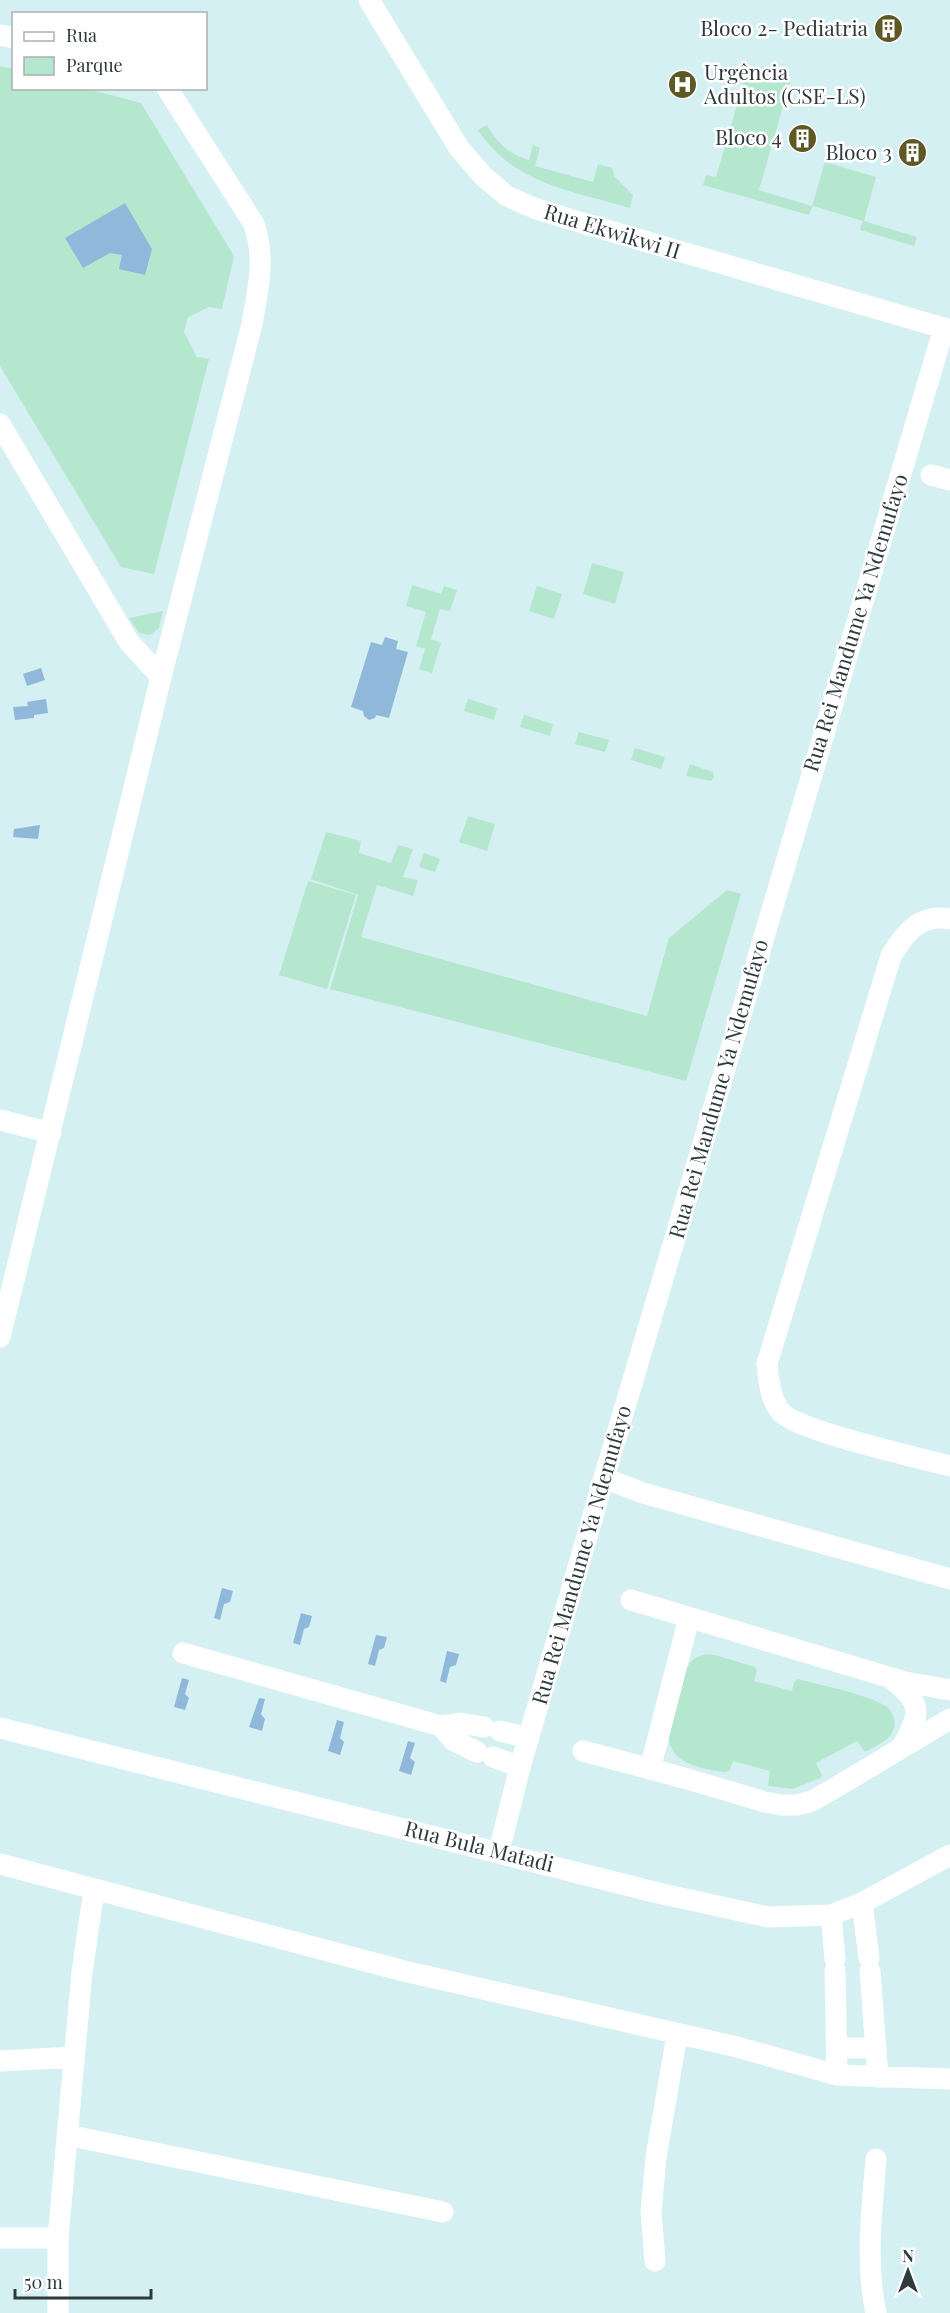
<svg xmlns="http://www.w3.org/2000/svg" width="950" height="2313" font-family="'Playfair Display',serif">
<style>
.green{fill:#b5e7ce}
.water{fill:#8fb8db}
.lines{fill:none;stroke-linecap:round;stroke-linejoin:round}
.minor{stroke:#fff;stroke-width:21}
.labels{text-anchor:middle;stroke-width:5;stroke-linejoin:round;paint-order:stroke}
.poi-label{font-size:21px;fill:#2f3a3b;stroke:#fff;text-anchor:end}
.street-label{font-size:21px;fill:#2f3a3b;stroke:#fff}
</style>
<rect width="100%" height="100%" fill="#d5f0f3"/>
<!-- green -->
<path class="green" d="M0 66 13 69 14 88 88 89 141 103 234 256 222 309 209 307 188 317 184 332 197 357 209 359 154 574 121 567 0 366Z
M747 70 790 82 759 190 812 206 825 162 876 177 864 221 917 237 914 246 860 230 863 221 813 206 809 215 703 185 706 175 716 177Z
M487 125C498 144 509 154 529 160L533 145 540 148 535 166 593 182 598 164 612 168 615 177 633 195 630 208C573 191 513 184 478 130Z
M592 563 624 572 615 604 583 594Z
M412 585 441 594 444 586 457 590 450 611 440 609 431 639 441 643 432 673 419 669 425 649 416 646 426 612 406 606Z
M537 586 562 594 554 619 529 611Z
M163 611 159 628 150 635 139 633 129 618Z
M468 699 497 708 494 720 464 711Z
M524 715 553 724 550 736 520 727Z
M579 732 609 740 605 752 575 744Z
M635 748 665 757 661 769 631 760Z
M690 764 713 772 714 777 711 781 686 776Z
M468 816 495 824 487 851 459 842Z
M326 832 361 841 359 853 391 863 398 845 413 849 403 877 418 880 413 896 377 885 361 937 647 1016 669 938 727 890 741 894 686 1081 330 989 358 895 311 879Z
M424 853 440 859 435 872 419 867Z
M308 881 356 895 327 989 279 975Z
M706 1654 715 1655 755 1667 757 1671 754 1681 792 1691 794 1682 798 1679 802 1680C824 1686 870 1695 887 1707 897 1715 897 1730 887 1739 881 1744 873 1747 867 1751H864L857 1741 816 1763 822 1775 820 1778 793 1789 768 1786 770 1771 733 1761 730 1770 726 1772C712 1771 687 1766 677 1756 673 1752 670 1745 669 1740 666 1726 681 1674 690 1663 694 1658 699 1656 706 1654Z"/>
<!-- water -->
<path class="water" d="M125 203 152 249 145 275 119 269 122 255 110 253 83 268 65 238Z
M385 637 398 641 396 649 408 652 389 718 376 715 375 718 369 720 364 716 363 711 351 707 371 642 382 645Z
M41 668 45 680 27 686 23 674Z
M46 699 48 713 34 715V718L15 720 13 707 28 706 27 702Z
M40 825 38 839 13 837 14 829Z
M222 1588 233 1591 230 1602 224 1604 220 1620 214 1618Z
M301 1613 312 1616 309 1627 304 1629 300 1645 293 1643Z
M376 1635 387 1637 384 1648 379 1650 375 1666 368 1664Z
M447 1651 459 1654 456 1665 450 1667 446 1683 440 1681Z
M182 1678 189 1680 185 1694 189 1698 185 1710 174 1707Z
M259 1698 265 1699 261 1714 265 1719 262 1731 249 1727Z
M337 1720 344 1722 340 1738 344 1742 340 1755 328 1751Z
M408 1741 415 1743 410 1758 415 1762 411 1775 399 1771Z"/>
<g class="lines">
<!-- minor -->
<path class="minor" d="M369 0 459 148 484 177 507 196 534 208 569 219 950 330
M0 35 14 38
M0 424 129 642 161 677
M931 475 950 480
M950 919C920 913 905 933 891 956L767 1364C769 1381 770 1399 781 1412 797 1431 920 1458 950 1466
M0 1120 51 1133
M0 1337 161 677 252 324C258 287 266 260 254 224L167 88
M604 1478 643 1493 950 1579
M631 1600 905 1682 950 1690
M183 1653 441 1726 460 1723 484 1727
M893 1680C924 1704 920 1715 902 1747
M441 1726 453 1740 477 1752
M0 1728 658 1893 768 1917 831 1915 862 1903 950 1855
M500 1731 529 1738
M583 1751 684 1778 765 1802 781 1805H797L812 1801 833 1789 950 1719
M493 1757 520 1767
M650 1769 689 1618
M499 1851 520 1767 604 1478 944 328
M0 1864 404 1971 737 2047 837 2075 950 2079
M862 1903 869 1958
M831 1915 835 1959
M835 1971 837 2075
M870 1971 878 2077
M837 2048H876
M0 2061 74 2057
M67 2135 443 2212
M876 2159C872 2210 865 2262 876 2313
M0 2238H58
M655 2261 651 2212 656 2157 677 2035
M58 2313V2238L82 1972 94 1890"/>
</g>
<!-- icons -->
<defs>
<symbol id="building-disc" viewBox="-11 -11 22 22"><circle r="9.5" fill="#5d5824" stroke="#fff"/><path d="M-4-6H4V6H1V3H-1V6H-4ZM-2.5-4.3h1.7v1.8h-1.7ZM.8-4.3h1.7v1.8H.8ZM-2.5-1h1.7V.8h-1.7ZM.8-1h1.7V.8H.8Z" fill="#fff"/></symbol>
<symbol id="hospital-disc" viewBox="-11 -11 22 22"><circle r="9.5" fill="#5d5824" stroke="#fff"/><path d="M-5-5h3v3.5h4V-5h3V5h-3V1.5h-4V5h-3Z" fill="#fff"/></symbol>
</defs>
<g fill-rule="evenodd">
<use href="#building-disc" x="872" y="12" width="33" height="33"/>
<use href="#hospital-disc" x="666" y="68" width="33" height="33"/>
<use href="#building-disc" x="786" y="122" width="33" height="33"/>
<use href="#building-disc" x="896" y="136" width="33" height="33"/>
</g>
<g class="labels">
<!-- poi labels -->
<g class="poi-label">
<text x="868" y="36">Bloco 2- Pediatria</text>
<text x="704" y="80" text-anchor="start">Urgência<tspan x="704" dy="24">Adultos (CSE-LS)</tspan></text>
<text x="782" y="145">Bloco 4</text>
<text x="892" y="160">Bloco 3</text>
</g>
<!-- street labels -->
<g class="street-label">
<text transform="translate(612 232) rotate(17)" y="7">Rua Ekwikwi II</text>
<text transform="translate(856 623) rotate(-73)" y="7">Rua Rei Mandume Ya Ndemufayo</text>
<text transform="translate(719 1089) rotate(-74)" y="7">Rua Rei Mandume Ya Ndemufayo</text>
<text transform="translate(582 1555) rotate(-74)" y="7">Rua Rei Mandume Ya Ndemufayo</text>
<text transform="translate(479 1847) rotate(14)" y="7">Rua Bula Matadi</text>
</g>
</g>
<!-- legend -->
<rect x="12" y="12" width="195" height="78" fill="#ffffff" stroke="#acb0b1" stroke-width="1.5"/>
<rect x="24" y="32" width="30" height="9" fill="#ffffff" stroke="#acb0b1" stroke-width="1.5"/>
<text x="66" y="42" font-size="18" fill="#2f3a3b">Rua</text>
<rect x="24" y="57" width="30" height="18" fill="#b5e7ce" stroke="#acb0b1" stroke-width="1.5"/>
<text x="66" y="72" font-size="18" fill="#2f3a3b">Parque</text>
<!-- north arrow -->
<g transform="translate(908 2271)" stroke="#ffffff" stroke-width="4.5" paint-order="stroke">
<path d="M0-4.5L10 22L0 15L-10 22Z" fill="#2f3a3b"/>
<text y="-9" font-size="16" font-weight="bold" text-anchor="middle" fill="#2f3a3b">N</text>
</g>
<!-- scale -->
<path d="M15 2289v9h136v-9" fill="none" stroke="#2f3a3b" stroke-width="3"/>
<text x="24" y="2289" font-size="18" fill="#2f3a3b" stroke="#ffffff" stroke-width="4.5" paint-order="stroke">50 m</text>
</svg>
